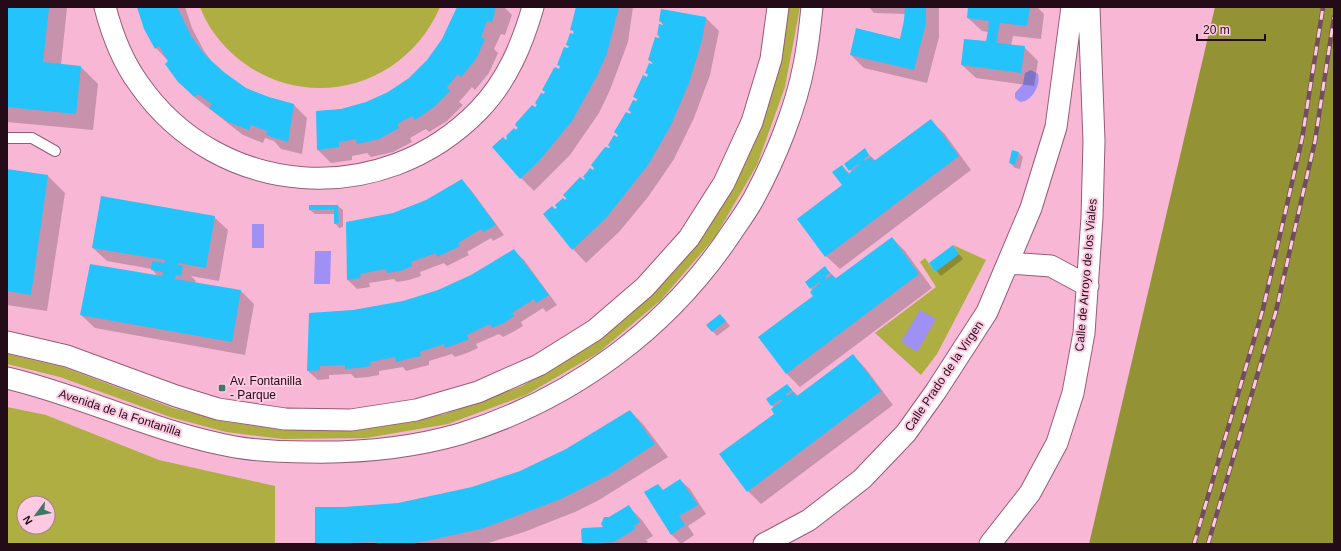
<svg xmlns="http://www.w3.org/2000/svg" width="1341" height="551" font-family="Arial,sans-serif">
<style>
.green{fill:#aeae42;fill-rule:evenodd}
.forest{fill:#939234}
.water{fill:#9f90f5}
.shadow{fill:#0003}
.building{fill:#24c3fb}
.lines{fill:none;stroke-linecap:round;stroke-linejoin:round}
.lane-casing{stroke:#955b78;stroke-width:12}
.street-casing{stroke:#955b78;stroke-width:23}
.lane{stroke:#fff;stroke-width:10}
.street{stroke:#fff;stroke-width:21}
.rail-casing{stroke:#734c5f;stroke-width:4.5}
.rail{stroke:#fec9e1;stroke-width:3;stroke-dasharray:9;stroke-linecap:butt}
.poi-dot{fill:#3d7965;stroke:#fec9e1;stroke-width:1.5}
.labels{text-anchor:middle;stroke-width:4;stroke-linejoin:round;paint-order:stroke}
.street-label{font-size:12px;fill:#230c18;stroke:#fec9e1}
.poi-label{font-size:12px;fill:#230c18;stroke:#fec9e1;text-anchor:start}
</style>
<rect width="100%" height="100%" fill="#f9b7d6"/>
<!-- green -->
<path class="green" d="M200 7H440C405 89 303 115 235 56 220 43 207 26 200 7Z
M789 7H800L785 87 757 165 715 237 661 300 598 353 526 395 448 424 366 438 283 439 226 432 170 417 60 377 7 364V354L63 367 173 408 228 422 284 430 365 429 445 414 522 386 592 345 654 293 706 230 747 160 775 84Z
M953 245 986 260 937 354 921 375 875 333 936 287 920 262 925 258 935 272 959 254Z
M7 407 46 415 159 460 275 486V544H7ZM24 503H48V527H24Z"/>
<!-- forest -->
<path class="forest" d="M1215 7H1334V544H1089Z"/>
<!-- water -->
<path class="water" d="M1031 70 1038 74C1041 85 1032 102 1020 102L1015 98V93L1023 84 1025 73Z
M252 224H264V248H252Z
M315 251H331L330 284H314Z
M920 310 936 319 917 352 901 342Z"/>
<!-- shadow -->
<path class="shadow" d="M7 7 67 8 61 65 81 67 98 84 93 130 7 122Z
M140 7H185L192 28 204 51 216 67 245 88 269 98 293 104 307 118 302 154 281 149 274 141 265 138 263 143 243 135 193 96 179 82 169 62 156 48Z
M458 7H504L512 15 505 35 501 34 494 49 498 53 489 73 475 90 472 87 459 102 463 105 447 121 429 132 426 129 410 138 412 142 393 152 371 157 367 153 352 156V160L331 163 318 150 341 110 366 103 389 93 410 78 428 60 443 40Z
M577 7H633L628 42 610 90 599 113 570 155 534 191 521 178 506 141 535 108 559 70 574 35V32L571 29Z
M869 7H939V37L927 83 864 68 851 55 901 40 906 14 874 13Z
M969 7H1037L1044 14 1041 39 1013 36 1011 46 1024 47 1038 61 1034 86 976 78 962 65 987 42 988 32 982 31 968 18Z
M662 10 706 18 719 31 710 75 694 118 674 159 648 197 619 232 586 263 573 249 544 214 555 210 593 171 595 168 592 165 606 147 609 150 619 136 615 132 630 116 638 100 634 97 648 78 649 75 646 73 655 66 649 60 660 39 658 35 664 26 660 21Z
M930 120 944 133 971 170 840 269 826 256 844 185 842 166 850 174 852 172 845 164 864 150 876 161Z
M1019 153 1023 157 1020 169 1015 168 1010 163Z
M7 170 48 176 65 193 47 311 7 305Z
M461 180 471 190 504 235 493 241 491 238 467 252 469 255 447 266 444 263 420 272 421 276 409 280 397 282 394 279 369 283 370 287 357 289 348 280 386 216 426 201Z
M338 206 343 210V227L339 228 335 223V214H315L310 210Z
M214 217 228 230 219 281 191 276 196 281 195 283 241 291 254 304 245 355 95 328 81 315 158 277 152 269 107 261 93 248Z
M892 238 905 251 932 288 800 387 787 374 759 337 814 296 811 288 825 268 837 279Z
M953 247 963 259 941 276 930 264Z
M514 251 524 260 557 305 546 312 543 308 521 322 523 326 513 332 503 337 499 334 476 344 478 348 467 353 455 357 452 354 429 361V365L406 371 403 367 379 371V375L368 377 355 378 351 374 329 375V379L318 380 308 371 360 310 396 304 438 291 478 273Z
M725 320 730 326 717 336 707 325Z
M853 355 866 369 893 405 761 504 748 491 775 414 774 408 768 400 787 385 798 396Z
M630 411 643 424 668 457 599 500 575 512 524 532 485 544 316 543 344 508 398 504 472 488 520 472 566 450Z
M680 480 690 489 706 514 688 526 694 535 681 544 671 534 664 491Z
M628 506 642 520 653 536 646 540 648 542 645 544H583V530L605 528 609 518Z"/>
<!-- building -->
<path class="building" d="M7 7H49L43 62 81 66 76 114 7 107Z
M137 7H177L191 36 206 56 225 73 246 88 269 97 294 104 288 142 266 135 267 131 251 125 249 130 228 122 209 108 212 104 198 94 195 97 178 82 165 64 168 61 159 46 155 49 144 29Z
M457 7H496L492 22 487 21 481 37 485 39 476 59 461 77 458 74 447 87 450 91 434 107 415 120 412 116 397 124 399 128 379 139 357 144 356 139 339 142V147L317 150 316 111 341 109 366 102 388 92 409 78 427 60 442 39Z
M576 7H619L607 53 597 76 572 121 539 161 520 179 492 147 503 137 506 140 507 138 506 136 514 128 516 130 518 128 515 125 516 123 532 105 535 107 537 105 535 103 541 93 544 94 545 92 542 90 554 68 555 67 559 69 560 66 557 65 564 47 568 48 569 46 566 45 570 33 573 34 574 31 570 30Z
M905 7H926V23L914 70 850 55 856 28 900 39 904 20Z
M968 7H1030L1027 26 1000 23 998 32 997 43 1025 46 1021 73 961 65 964 39 986 41 988 31 989 21 967 18Z
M661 9 706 17 702 40 689 83 671 125 648 165 606 218 572 250 543 214 552 206 555 209 557 208 555 205 563 198 565 200 567 199 563 195 580 177 584 180 585 179 583 177 590 168 593 170 594 168 591 165 605 147 609 148 610 147 608 145 614 135 617 137 618 135 614 132 626 112 630 114 631 112 628 110 633 100 636 101 638 99 633 97 643 75 647 77 648 74 645 73 649 63 652 64 653 62 648 60 655 37 659 38 660 36 657 35 659 24 663 25V23L659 21Z
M931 119 959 156 825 257 797 219 842 185 832 172 842 165 848 174 859 165 858 164 849 171 844 164 865 148 869 155 864 159 865 161 871 157 874 161Z
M1012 150 1019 152 1015 165 1009 163Z
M7 169 48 175 31 295 7 291Z
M462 179 496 225 483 232 481 229 458 243 460 246 437 257 436 253 411 262 412 266 400 271 387 273 386 269 360 274 361 278 347 280 346 222 393 213 426 200Z
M101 196 215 216 206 268 178 263 177 265 183 266 181 276 176 275 175 279 241 290 232 342 80 315 90 264 162 276 163 272 151 270 152 261 164 263 165 260 92 248Z
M309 205H338L339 223 334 224V209L309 210Z
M892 237 919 274 786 374 758 337 813 296 810 292 820 283 819 282 810 289 805 282 825 266 830 273 825 276 826 279 832 275 835 279Z
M953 245 959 254 935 272 929 263Z
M514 249 549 295 536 303 534 299 512 313 514 316 504 323 492 328 490 324 467 335 469 339 457 344 445 348 444 344 420 352 421 356 408 359 396 362 395 357 370 362 371 366 358 368 345 369V365L320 366V370L307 371 309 313 353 310 403 301 438 290 471 275Z
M720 314 726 321 712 332 706 325Z
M853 354 881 391 747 492 719 454 774 414 771 409 782 401 781 399 771 406 766 399 787 384 792 390 786 394 787 396 793 392 797 396Z
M630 410 655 444 610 474 561 499 484 528 431 540 407 544H376V542L315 544V507H344L398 503 472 487 520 471 566 449Z
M680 479 698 505 679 516 685 525 671 535 644 492 658 484 663 490Z
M629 505 640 522 634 526 635 529 614 542 582 544 581 530 583 528 603 527 601 524 604 517H609Z"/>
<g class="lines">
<defs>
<path id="lane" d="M7 138H32L55 151"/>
<path id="street" d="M105 7C112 34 122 61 139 84 219 199 382 210 479 110 507 81 522 45 533 7
M1008 263 1051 266 1088 286
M7 342 67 356 176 396 218 409 285 419 351 420 416 410 478 392 539 365 595 330 645 287 689 238 724 183 752 122 771 59 778 7
M7 378C84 396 156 433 235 447 259 451 284 452 308 452 359 453 411 448 460 434 573 399 670 327 734 229 741 219 748 209 754 198 775 159 796 108 804 65 808 46 810 26 812 7
M764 544 809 520 862 479 906 433 936 391 987 312 1031 208 1056 127 1072 7
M990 544 1030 493 1057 443 1073 393 1084 333 1092 217 1094 141 1089 7"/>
</defs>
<!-- lane casing -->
<use href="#lane" class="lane-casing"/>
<!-- street casing -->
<use href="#street" class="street-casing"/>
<!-- lane -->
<use href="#lane" class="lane"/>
<!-- street -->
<use href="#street" class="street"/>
<defs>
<path id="rail" d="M1194 544 1263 309 1302 139 1323 7
M1208 544 1276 311 1315 141 1334 17"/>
</defs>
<!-- rail casing -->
<use href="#rail" class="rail-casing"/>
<!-- rail -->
<use href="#rail" class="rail"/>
</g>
<!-- markers -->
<rect class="poi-dot" x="218" y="384" width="8" height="8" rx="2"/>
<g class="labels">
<!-- street labels -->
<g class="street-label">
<text transform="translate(1086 275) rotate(-85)" y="4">Calle de Arroyo de los Viales</text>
<text transform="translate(944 376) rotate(-56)" y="4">Calle Prado de la Virgen</text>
<text transform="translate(120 413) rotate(18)" y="4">Avenida de la Fontanilla</text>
</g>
<!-- poi labels -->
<g class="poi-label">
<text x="230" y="385">Av. Fontanilla<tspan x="230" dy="14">- Parque</tspan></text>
</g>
</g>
<!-- border -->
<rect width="1341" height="551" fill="none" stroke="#230c18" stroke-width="16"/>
<!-- north arrow -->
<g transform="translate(36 515) rotate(238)"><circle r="19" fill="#fec9e1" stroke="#a67d91"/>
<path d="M0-3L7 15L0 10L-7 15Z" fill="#3d7965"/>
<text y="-6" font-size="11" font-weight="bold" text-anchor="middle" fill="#230c18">N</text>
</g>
<!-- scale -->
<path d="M1197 34v6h68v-6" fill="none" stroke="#230c18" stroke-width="2"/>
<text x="1203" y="34" font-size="12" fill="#230c18" stroke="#fec9e1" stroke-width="3" paint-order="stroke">20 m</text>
</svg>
